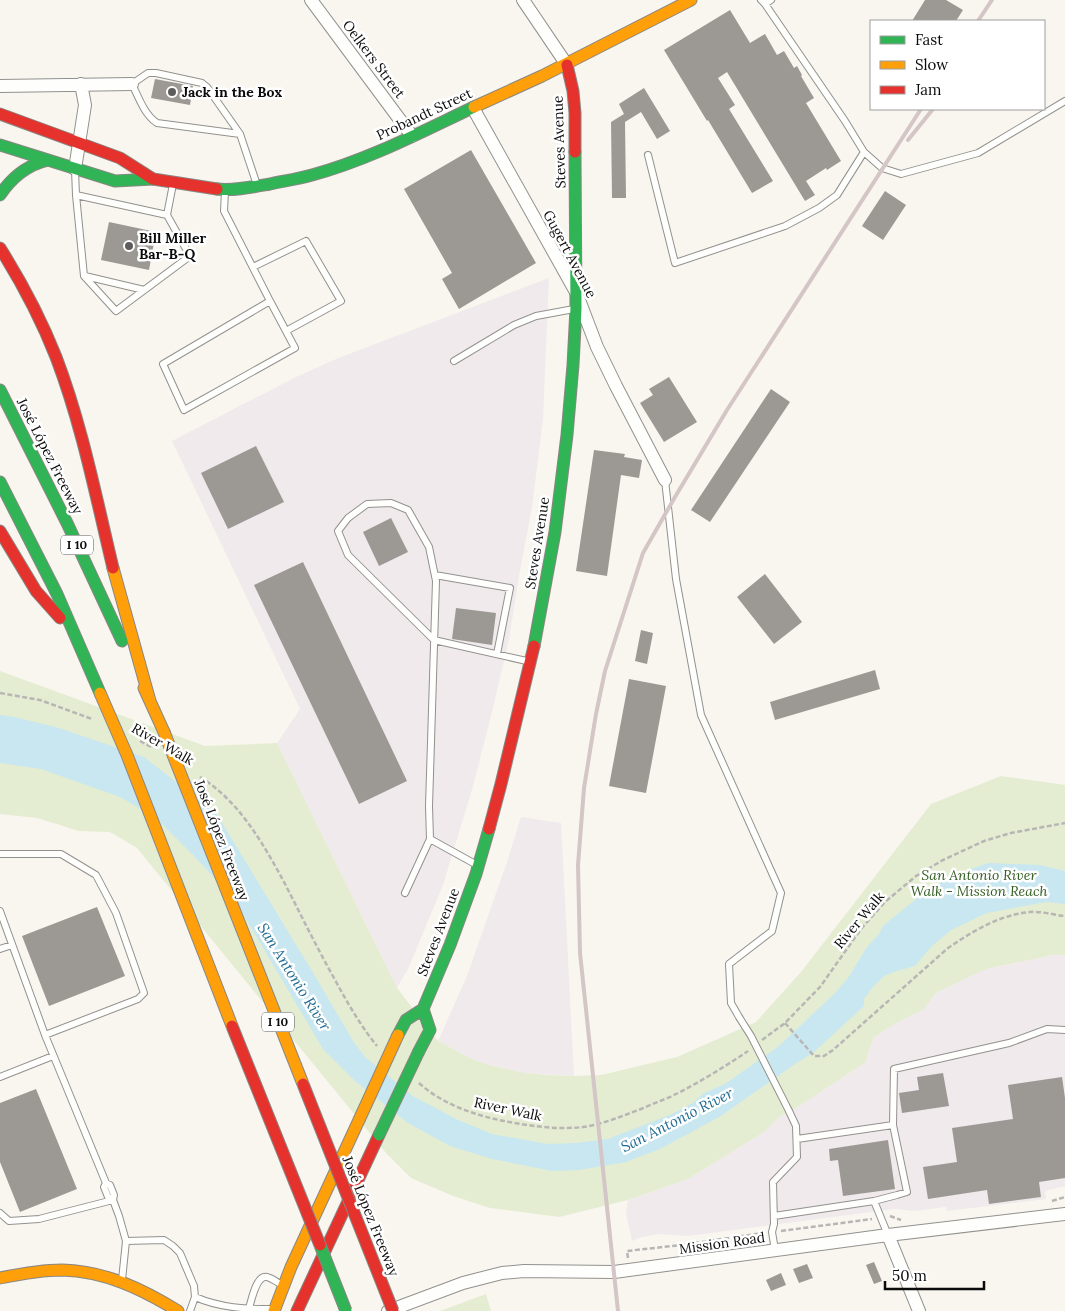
<svg xmlns="http://www.w3.org/2000/svg" width="1065" height="1311" font-family="Lora,serif">
<style>
.industrial{fill:#f0eaec}
.green{fill:#e4edd1}
.water{fill:#c8e7f0}
.building{fill:#9c9995}
.lines{fill:none;stroke-linecap:round;stroke-linejoin:round}
.lane-casing{stroke:#92918e;stroke-width:8}
.street-casing{stroke:#92918e;stroke-width:14}
.fast-casing{stroke:#898784;stroke-width:13}
.slow-casing{stroke:#898784;stroke-width:13}
.jam-casing{stroke:#898784;stroke-width:13}
.path{stroke:#b7b6b5;stroke-width:2.5;stroke-dasharray:5 2.5;stroke-linecap:butt}
.lane{stroke:#fefefd;stroke-width:6}
.street{stroke:#fefefd;stroke-width:12}
.fast{stroke:#30b455;stroke-width:11}
.slow{stroke:#ff9f0a;stroke-width:11}
.jam{stroke:#e5322d;stroke-width:11}
.rail{stroke:#d4c5c6;stroke-width:4}
.lane-bridge-casing{stroke:#92918e;stroke-width:8;stroke-linecap:butt}
.fast-bridge-casing{stroke:#898784;stroke-width:13;stroke-linecap:butt}
.slow-bridge-casing{stroke:#898784;stroke-width:13;stroke-linecap:butt}
.jam-bridge-casing{stroke:#898784;stroke-width:13;stroke-linecap:butt}
.lane-bridge{stroke:#fefefd;stroke-width:6}
.fast-bridge{stroke:#30b455;stroke-width:11}
.slow-bridge{stroke:#ff9f0a;stroke-width:11}
.jam-bridge{stroke:#e5322d;stroke-width:11}
.poi-dot{fill:#5e5d5b;stroke:#fff;stroke-width:2}
.labels{text-anchor:middle;stroke-width:5;stroke-linejoin:round;paint-order:stroke}
.shield{fill:#fff;stroke:#545454;stroke-width:1}
.shield-label{font-size:12px;font-weight:bold;fill:#0b0b0b}
.street-label{font-size:14px;fill:#0b0b0b;stroke:#fff}
.poi-label{font-size:14px;font-weight:bold;fill:#0b0b0b;stroke:#fff;text-anchor:start}
.park-label{font-size:14px;font-style:italic;fill:#335d21;stroke:#fff}
.water-label{font-size:15px;font-style:italic;fill:#1f6b92;stroke:#fff}
</style>
<rect width="100%" height="100%" fill="#f9f6ef"/>
<!-- industrial -->
<path class="industrial" d="M549 278 543 419 532 507 519 576 509 639 493 708 473 786 443 885 409 967 397 988 277 743 300 709 172 441 294 378 336 359Z
M521 817 561 823 574 1076 525 1073 493 1066 474 1060 438 1041 467 976 507 862Z
M1054 955H1065V1186L1045 1191 1046 1199 947 1211 946 1207 915 1211 894 1209 688 1236 661 1234 653 1235 642 1237 632 1241 626 1213 628 1200 688 1179 764 1132 779 1117 798 1107 866 1062 868 1052 874 1037 898 1022 924 1009 936 993 986 969Z"/>
<!-- green -->
<path class="green" d="M0 671 205 746 277 743 397 988 438 1041 474 1060 493 1066 525 1073 549 1075 574 1076 601 1075 677 1057 756 1022 801 972 931 804 1001 776 1065 785V955H1053L986 969 936 993 924 1009 898 1022 874 1037 868 1052 866 1062 798 1107 779 1117 764 1132 688 1179 628 1200 559 1217 490 1208 453 1196 411 1178 386 1153 137 848 110 832 79 831 37 818 0 814Z
M486 1294 491 1311H440Z"/>
<!-- water -->
<path class="water" d="M0 715 14 717 59 728 144 757 216 813 315 976 353 1041 365 1057 413 1096 456 1119 492 1134 548 1144 576 1143 608 1139 672 1114 694 1102 704 1093 725 1084 779 1046 835 993 848 978 867 947 879 934 883 926 916 899 949 877 988 863 1040 865 1065 871V904L1046 902 987 913 951 930 931 947 915 966 897 971 884 976 872 988 864 999V1006L813 1053 795 1064 721 1116 660 1149 626 1162 579 1170 552 1171 492 1159 450 1146 408 1123 355 1081 323 1049 234 899 194 856 155 817 120 797 41 769 0 763Z"/>
<!-- building -->
<path class="building" d="M925 0H946L963 10 956 21H912Z
M730 10 750 43 765 34 777 55 784 51 794 68 797 66 802 75 801 76 814 98 806 103 841 161 827 170 826 168 806 181 815 195 805 201 727 72 718 78 735 105 729 109 773 181 752 193 708 120 707 121 664 50Z
M155 79 193 86 190 105 151 98Z
M644 88 670 131 657 139 641 112 625 122 626 198H612L611 122 624 114 619 104Z
M471 150 536 263 459 309 442 279 452 273 404 189Z
M885 191 906 205 883 240 862 226Z
M109 222 156 232 149 270 101 260Z
M669 377 697 422 664 442 640 403 653 395 649 389Z
M771 389 790 402 710 522 691 510Z
M256 446 284 502 228 529 201 473Z
M594 450 625 454 624 457 642 460 639 478 621 475 607 576 576 571Z
M391 518 408 552 379 566 363 532Z
M303 562 407 781 359 804 254 585Z
M765 574 802 622 774 644 737 597Z
M456 608 496 613 492 645 452 639Z
M641 630 653 633 647 664 635 661Z
M875 670 880 689 775 720 770 702Z
M629 679 666 686 646 793 609 786Z
M97 907 125 976 49 1006 22 936Z
M943 1073 949 1106 902 1113 899 1093 919 1090 917 1077Z
M1062 1077 1065 1098V1178L1039 1182 1041 1197 989 1204 987 1190 928 1199 923 1167 957 1162 952 1128 1013 1119 1008 1085Z
M36 1089 77 1189 20 1212 0 1162V1103Z
M888 1140 895 1189 843 1196 838 1160 830 1161 829 1149Z
M874 1262 882 1281 874 1284 866 1265Z
M807 1264 813 1278 799 1283 793 1269Z
M781 1273 786 1285 771 1291 766 1280Z"/>
<g class="lines">
<defs>
<path id="lane" d="M761 0 765 4 771 0
M765 4 845 121 864 152 882 168 901 174 978 153 1065 101
M240 134 207 87 202 83 156 73H148L132 84C139 98 144 114 157 123L240 134 257 185
M648 155 675 263 785 226 819 208 837 195 864 152
M75 170 76 195 84 276 116 311 190 256 167 215 173 184
M225 191 224 211 270 301 163 364 184 410 295 348 270 301
M76 195 167 215
M253 267 306 241 341 301 286 331
M85 276 144 290
M454 361 514 325 536 316 574 309
M665 480 676 579 701 715 781 893 772 931 729 964 731 1003 739 1017
M435 575 510 588 497 654
M0 854H61L96 875 116 913 144 993 138 999 45 1035
M477 865 430 839 429 806 436 581 429 547 408 510 391 503 367 504 348 518 338 531 348 555 434 640 531 662
M405 893 430 839
M0 911 45 1035 106 1183 104 1187 108 1197 113 1200
M0 949 12 945
M0 1077 53 1056
M893 1125 894 1069 1009 1043 1047 1029 1065 1030
M797 1139 893 1125 907 1192 897 1195 874 1201
M106 1183 110 1185 114 1195 113 1200 119 1216 126 1241 122 1280
M0 1213 9 1221 39 1219 113 1200
M774 1216 874 1201 888 1235
M126 1241 164 1240 173 1246 180 1253 194 1286 195 1297 190 1311
M775 1250 772 1232 774 1224 773 1182 797 1157 796 1126 789 1111
M195 1297C221 1308 245 1309 272 1309
M249 1308C252 1299 256 1275 267 1277 272 1278 278 1283 282 1285"/>
<path id="street" d="M311 0 412 136
M523 0 567 65
M0 86 132 84
M473 108 576 292 597 347 616 386 665 480
M75 169 85 105 81 84
M888 1235 919 1311
M388 1311 463 1283 502 1273 524 1271 614 1272 888 1235 1065 1214"/>
<path id="fast" d="M0 145 115 181 153 179
M217 189C234 191 253 187 270 184 284 181 298 179 312 175 368 160 421 132 474 107
M0 195C12 177 27 165 48 160
M0 390 67 523 122 641
M0 482 57 594 100 693
M534 646 555 532 567 435 573 365 576 308 575 152
M398 1035 406 1020 423 1009 450 945 476 874 489 829
M419 1051 430 1030 423 1009"/>
<path id="slow" d="M474 107 542 76 691 0
M113 568 150 701
M144 688 164 732
M0 1278C20 1274 41 1270 62 1270 105 1271 142 1289 178 1311
M274 1311 291 1267 359 1120"/>
<path id="jam" d="M567 65 573 91 575 113V152
M0 114 120 158 153 179 217 189
M0 248C22 283 41 319 56 357 82 425 96 497 113 568
M0 531 36 591 60 618
M489 829 501 784 534 646
M297 1311 379 1135"/>
</defs>
<!-- lane casing -->
<use href="#lane" class="lane-casing"/>
<!-- street casing -->
<use href="#street" class="street-casing"/>
<!-- fast casing -->
<use href="#fast" class="fast-casing"/>
<!-- slow casing -->
<use href="#slow" class="slow-casing"/>
<!-- jam casing -->
<use href="#jam" class="jam-casing"/>
<!-- path -->
<path class="path" d="M0 693 40 700 92 719
M140 741 151 747
M200 777C239 801 262 842 283 880 300 913 316 946 334 978 347 1002 360 1025 377 1046
M785 1023 814 1056H824L833 1050 948 948C973 931 999 915 1030 912 1041 911 1054 915 1065 916
M762 1040 785 1023 820 987 861 929 885 902 916 876 943 860 984 841 1011 833 1065 823
M419 1083C442 1104 474 1115 504 1121 530 1126 557 1130 583 1127 604 1124 622 1116 641 1109 654 1103 667 1099 680 1092 703 1080 726 1066 748 1051
M1052 1201 1065 1197
M890 1216 901 1220
M781 1231 872 1219
M628 1258 627 1251 681 1245 763 1233"/>
<!-- lane -->
<use href="#lane" class="lane"/>
<!-- street -->
<use href="#street" class="street"/>
<!-- fast -->
<use href="#fast" class="fast"/>
<!-- slow -->
<use href="#slow" class="slow"/>
<!-- jam -->
<use href="#jam" class="jam"/>
<!-- rail -->
<path class="rail" d="M978 21 992 0
M908 140 933 109
M618 1311 580 953 578 865 584 788 596 714 605 671 643 553 675 497 727 410 921 109"/>
<defs>
<path id="lane-bridge" d="M739 1017 751 1036 789 1111"/>
<path id="fast-bridge" d="M379 1135 419 1051
M320 1245 346 1311"/>
<path id="slow-bridge" d="M100 693 127 755 232 1026
M164 732 303 1084
M359 1120 398 1035"/>
<path id="jam-bridge" d="M232 1026 320 1245
M303 1084 393 1311"/>
</defs>
<!-- lane-bridge casing -->
<use href="#lane-bridge" class="lane-bridge-casing"/>
<!-- fast-bridge casing -->
<use href="#fast-bridge" class="fast-bridge-casing"/>
<!-- slow-bridge casing -->
<use href="#slow-bridge" class="slow-bridge-casing"/>
<!-- jam-bridge casing -->
<use href="#jam-bridge" class="jam-bridge-casing"/>
<!-- lane-bridge -->
<use href="#lane-bridge" class="lane-bridge"/>
<!-- fast-bridge -->
<use href="#fast-bridge" class="fast-bridge"/>
<!-- slow-bridge -->
<use href="#slow-bridge" class="slow-bridge"/>
<!-- jam-bridge -->
<use href="#jam-bridge" class="jam-bridge"/>
</g>
<!-- markers -->
<g class="poi-dot">
<circle cx="172" cy="92" r="5"/>
<circle cx="129" cy="246" r="5"/>
</g>
<g class="labels">
<!-- shield labels -->
<g class="shield">
<rect x="61" y="535.5" width="32" height="19" rx="4"/>
<rect x="262" y="1012.5" width="32" height="19" rx="4"/>
</g>
<g class="shield-label">
<text x="77" y="549">I 10</text>
<text x="278" y="1026">I 10</text>
</g>
<!-- street labels -->
<g class="street-label">
<text transform="translate(374 59) rotate(53)" y="5">Oelkers Street</text>
<text transform="translate(424 114) rotate(-25)" y="5">Probandt Street</text>
<text transform="translate(559 142) rotate(-92)" y="5">Steves Avenue</text>
<text transform="translate(570 254) rotate(62)" y="5">Gugert Avenue</text>
<text transform="translate(50 456) rotate(63)" y="5">José López Freeway</text>
<text transform="translate(537 543) rotate(-81)" y="5">Steves Avenue</text>
<text transform="translate(163 744) rotate(30)" y="5">River Walk</text>
<text transform="translate(222 840) rotate(69)" y="5">José López Freeway</text>
<text transform="translate(859 920) rotate(-50)" y="5">River Walk</text>
<text transform="translate(438 932) rotate(-69)" y="5">Steves Avenue</text>
<text transform="translate(508 1109) rotate(12)" y="5">River Walk</text>
<text transform="translate(371 1216) rotate(68)" y="5">José López Freeway</text>
<text transform="translate(722 1243) rotate(-8)" y="5">Mission Road</text>
</g>
<!-- poi labels -->
<g class="poi-label">
<text x="182" y="97">Jack in the Box</text>
<text x="139" y="243">Bill Miller<tspan x="139" dy="16">Bar-B-Q</tspan></text>
</g>
<!-- park labels -->
<g class="park-label">
<text x="979" y="880">San Antonio River<tspan x="979" dy="16">Walk - Mission Reach</tspan></text>
</g>
<!-- water labels -->
<g class="water-label">
<text transform="translate(294 977) rotate(58)" y="5">San Antonio River</text>
<text transform="translate(677 1120) rotate(-27)" y="5">San Antonio River</text>
</g>
</g>
<!-- legend -->
<rect x="870" y="20" width="175" height="90" fill="#ffffff" stroke="#9d9d9d"/>
<rect x="880" y="36" width="25" height="8" fill="#30b455" stroke="#9d9d9d"/>
<text x="915" y="45" font-size="15" fill="#0b0b0b">Fast</text>
<rect x="880" y="61" width="25" height="8" fill="#ff9f0a" stroke="#9d9d9d"/>
<text x="915" y="70" font-size="15" fill="#0b0b0b">Slow</text>
<rect x="880" y="86" width="25" height="8" fill="#e5322d" stroke="#9d9d9d"/>
<text x="915" y="95" font-size="15" fill="#0b0b0b">Jam</text>
<!-- scale -->
<path d="M885 1281v8h99v-8" fill="none" stroke="#0b0b0b" stroke-width="2.5"/>
<text x="892" y="1281" font-size="15" fill="#0b0b0b" stroke="#ffffff" stroke-width="4" paint-order="stroke">50 m</text>
</svg>
